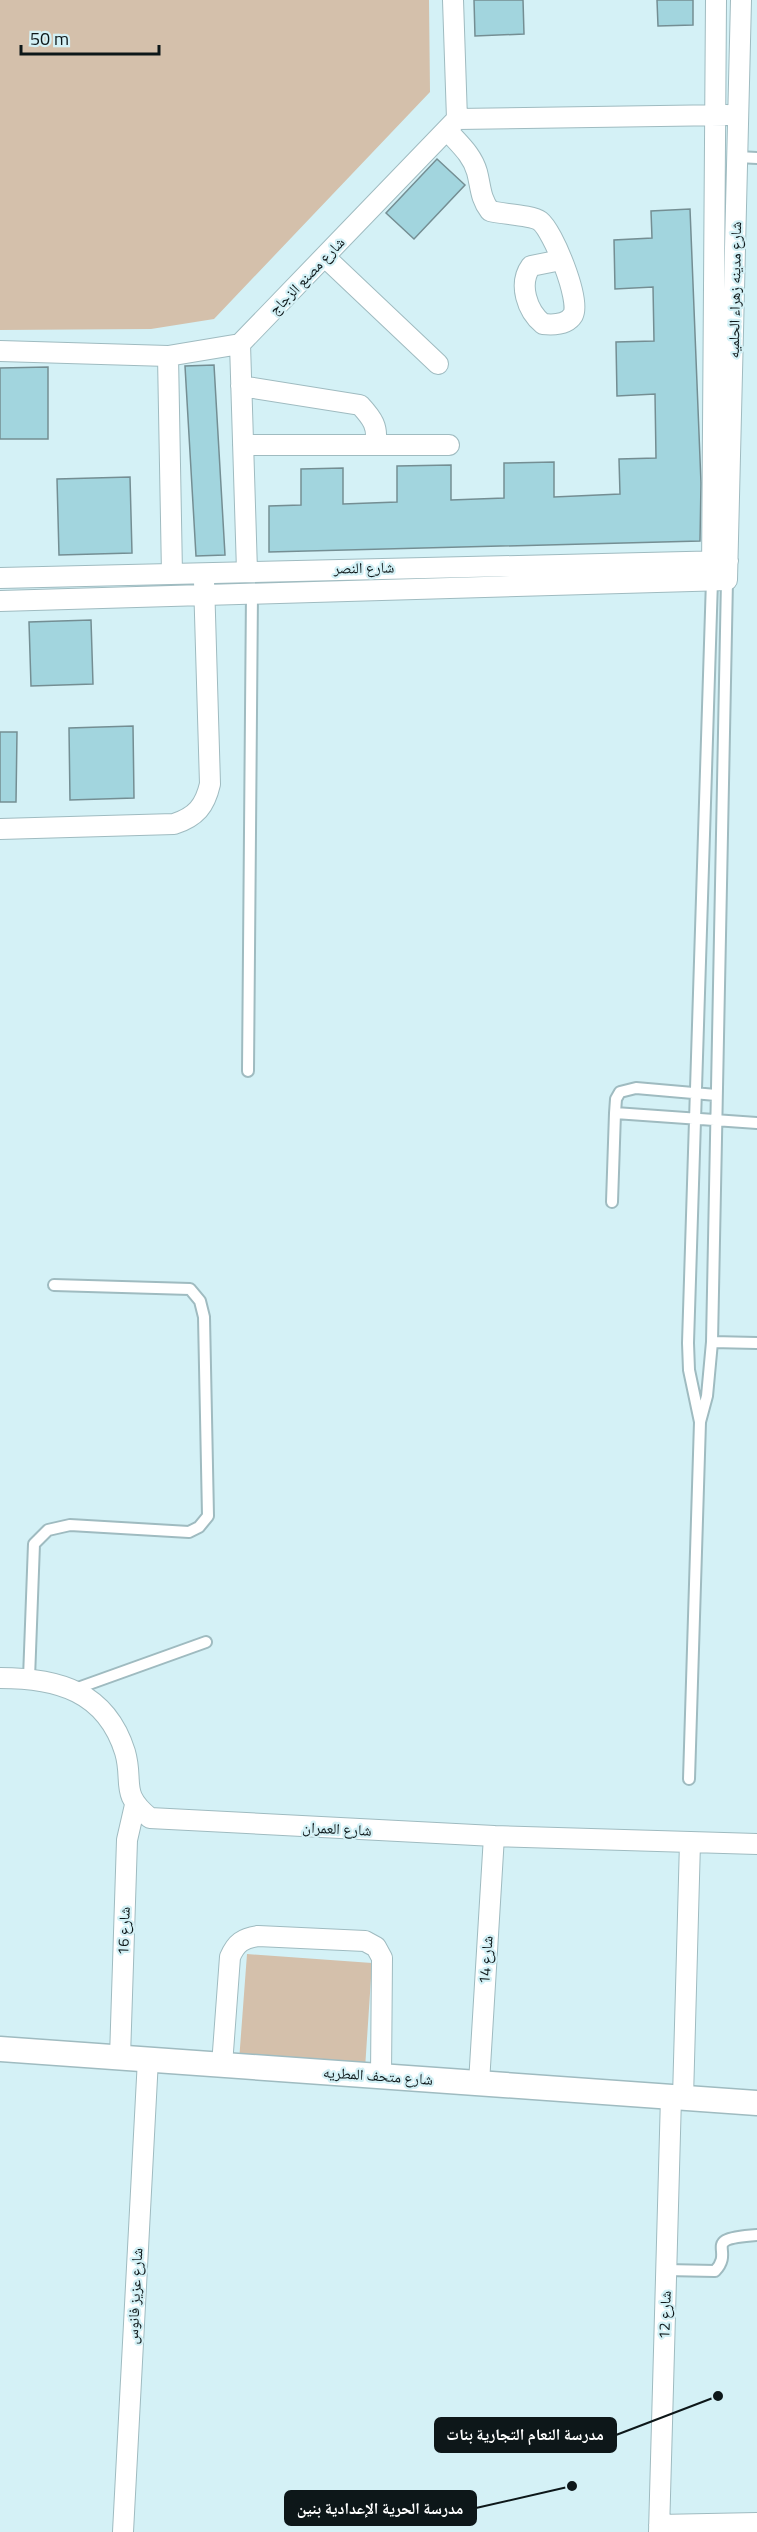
<svg xmlns="http://www.w3.org/2000/svg" width="757" height="2532" font-family="'Titillium Web','Noto Naskh Arabic',sans-serif">
<style>
.green{fill:#d4c0ab}
.building{fill:#a2d5de;stroke:#748e93;stroke-width:1.5}
.lines{fill:none;stroke-linecap:round;stroke-linejoin:round}
.service-casing{stroke:#9fbbc0;stroke-width:14}
.minor-casing{stroke:#9fbbc0;stroke-width:22}
.tertiary-casing{stroke:#9fbbc0;stroke-width:27}
.service{stroke:#fff;stroke-width:10}
.minor{stroke:#fff;stroke-width:20}
.tertiary{stroke:#fff;stroke-width:24}
.labels{text-anchor:middle;stroke-width:4.5;stroke-linejoin:round;paint-order:stroke}
.street-label{font-size:15px;fill:#0d1719;stroke:#d4f1f6}
.leader{fill:none;stroke:#0d1719;stroke-width:2}
.callout-dot{fill:#0d1719;stroke:#d4f1f6;stroke-width:2}
.callout{fill:#0d1719;stroke:#0d1719;stroke-width:2}
.callout-label{font-size:16px;text-anchor:middle;font-weight:bold;fill:#fff}
</style>
<rect width="100%" height="100%" fill="#d4f1f6"/>
<!-- green -->
<path class="green" d="M0 0H429L430 92 214 319 151 329 0 330Z
M247 1954 372 1963 365 2069 239 2061Z"/>
<!-- building -->
<path class="building" d="M474 0H523L524 34 475 36Z
M657 0H693V25L658 26Z
M437 159 465 185 414 239 386 213Z
M690 209 701 483 700 541 269 552V506L301 505V469L343 468V504L397 502V466L451 465V500L504 498V463L554 462V497L620 494 619 459 656 458 655 394 617 396 616 342 654 341 653 287 615 289 614 240 652 238 651 211Z
M214 365 225 555 196 556 185 366Z
M48 367V439H0V368Z
M130 477 132 553 59 555 57 479Z
M91 620 93 684 31 686 29 622Z
M133 726 134 798 70 800 69 728Z
M0 732H17L16 802H0Z"/>
<g class="lines">
<defs>
<path id="service" d="M738 157 757 158
M248 1071 252 592
M615 1113 757 1123
M612 1202 615 1113 616 1099 620 1092 636 1088 716 1095
M712 1342 757 1343
M700 1422 689 1370 688 1343 712 580
M29 1678 34 1544 48 1530 70 1525 189 1532 199 1527 208 1516 204 1317 200 1301 190 1289 54 1285
M75 1689 206 1642
M689 1779 700 1422 707 1396 712 1342 727 580
M666 2270 715 2271C736 2249 698 2239 757 2235"/>
<path id="minor" d="M457 119 727 115
M447 130C458 143 472 154 477 172 481 187 480 198 490 211 501 214 532 215 540 221 553 231 581 300 573 315 567 325 553 325 543 324 527 311 518 284 531 266L561 260
M325 257 438 364
M240 344 247 571
M0 351 168 356 240 344 457 119 453 0
M168 356 172 574
M241 386 360 405C372 418 379 427 375 445
M243 445H449
M712 573 716 0
M0 578 728 561
M0 601 727 580 741 0
M0 829 174 824C196 817 205 806 210 784L204 581
M0 1678C57 1678 106 1691 125 1752 134 1783 119 1793 150 1818L494 1836 757 1844
M120 2057 127 1840 135 1805
M222 2065 230 1957C236 1943 243 1938 258 1936L365 1941 376 1947 382 1958 381 2076
M479 2083 494 1836
M683 2098 690 1842
M659 2525 757 2523
M123 2532 148 2059
M659 2532 671 2097"/>
<path id="tertiary" d="M0 2049 757 2103"/>
</defs>
<!-- service casing -->
<use href="#service" class="service-casing"/>
<!-- minor casing -->
<use href="#minor" class="minor-casing"/>
<!-- tertiary casing -->
<use href="#tertiary" class="tertiary-casing"/>
<!-- service -->
<use href="#service" class="service"/>
<!-- minor -->
<use href="#minor" class="minor"/>
<!-- tertiary -->
<use href="#tertiary" class="tertiary"/>
</g>
<g class="labels">
<!-- street labels -->
<g class="street-label">
<text transform="translate(307 276) rotate(-46)" y="5">شارع مصنع الزجاج</text>
<text transform="translate(735 290) rotate(-89)" y="5">شارع مدينه زهراء الحلميه</text>
<text transform="translate(364 568) rotate(-1)" y="5">شارع النصر</text>
<text transform="translate(337 1829) rotate(3)" y="5">شارع العمران</text>
<text transform="translate(124 1931) rotate(-88)" y="5">شارع 16</text>
<text transform="translate(486 1960) rotate(-86)" y="5">شارع 14</text>
<text transform="translate(378 2076) rotate(4)" y="5">شارع متحف المطريه</text>
<text transform="translate(135 2296) rotate(-87)" y="5">شارع عزيز فانوس</text>
<text transform="translate(665 2315) rotate(-88)" y="5">شارع 12</text>
</g>
</g>
<!-- callouts -->
<path class="leader" d="M718 2396L616 2435M572 2486L476 2508"/>
<g class="callout-dot">
<circle cx="718" cy="2396" r="6"/>
<circle cx="572" cy="2486" r="6"/>
</g>
<g class="callout">
<rect x="435" y="2418" width="181" height="34" rx="6"/>
<rect x="285" y="2491" width="191" height="34" rx="6"/>
</g>
<g class="callout-label">
<text x="525" y="2440">مدرسة النعام التجارية بنات</text>
<text x="380" y="2514">مدرسة الحرية الإعدادية بنين</text>
</g>
<!-- scale -->
<path d="M21 45v9h138v-9" fill="none" stroke="#0d1719" stroke-width="3"/>
<text x="30" y="45" font-size="18" fill="#0d1719" stroke="#d4f1f6" stroke-width="4.5" paint-order="stroke">50 m</text>
</svg>
